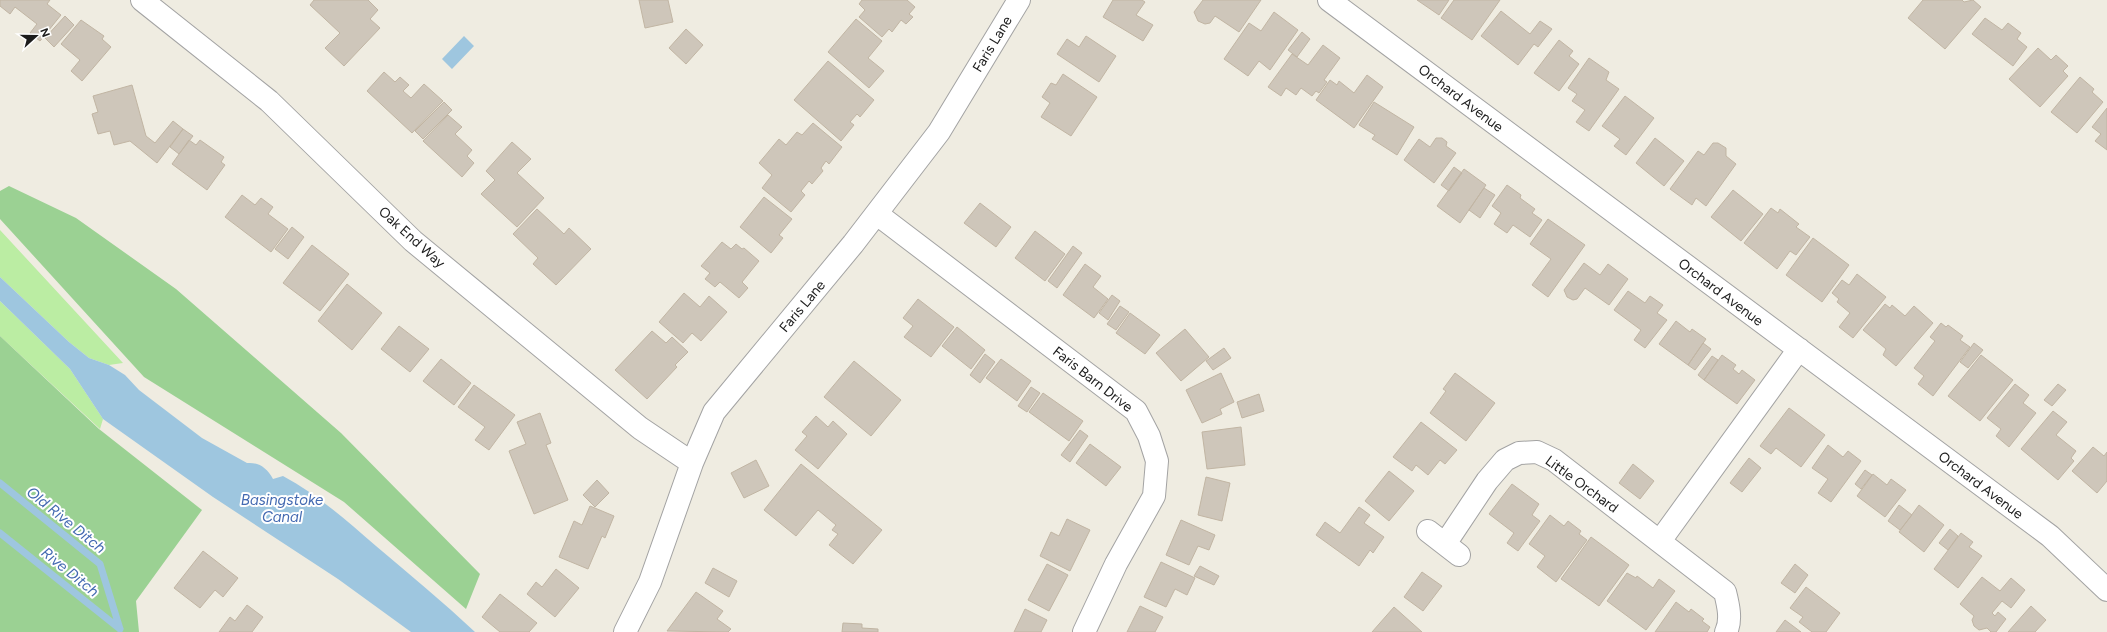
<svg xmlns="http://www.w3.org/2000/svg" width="2107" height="632" font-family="Figtree,sans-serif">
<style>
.grass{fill:#bbeda3}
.forest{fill:#9bd193}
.water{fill:#9ec6df}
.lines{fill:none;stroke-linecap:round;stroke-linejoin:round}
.stream{stroke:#9ec6df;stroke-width:7}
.building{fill:#cec6ba;stroke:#c1b5a3}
.minor-casing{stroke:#a3a3a3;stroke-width:24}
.minor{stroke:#fff;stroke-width:22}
.labels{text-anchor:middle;stroke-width:4;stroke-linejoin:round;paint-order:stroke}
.street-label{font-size:14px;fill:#1c1c1c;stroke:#fff}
.water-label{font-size:15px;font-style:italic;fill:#4369b1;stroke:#fff}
</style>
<rect width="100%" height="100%" fill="#efece1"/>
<!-- grass -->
<path class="grass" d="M0 230 123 363 109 365 89 358 69 342 0 277Z
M0 301 70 369 103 419 100 429 0 336Z"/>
<!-- forest -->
<path class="forest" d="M9 186 76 218 176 289 341 433 480 574 466 609 344 502 144 377 0 219V191Z
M0 336 99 429 202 510 136 601 139 632H0Z"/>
<!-- water -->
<path class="water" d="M464 36 474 46 452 69 442 59Z
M0 277 69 342 89 358 109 365 125 375 139 390 202 438 247 463C259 462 267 468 273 479L283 476C317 494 347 521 376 546 409 574 443 602 475 632H411L338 579 213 497 103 419 70 369 0 301Z"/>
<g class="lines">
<!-- stream -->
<path class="stream" d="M0 483 100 564 120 629
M0 533 120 629"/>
</g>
<!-- building -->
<path class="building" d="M0 0H50L47 4 61 15 40 41 30 33 37 24 15 7 10 14 0 6Z
M314 0H368L378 10 370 19 380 28 344 66 325 48 340 33 310 5Z
M639 0H668L673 22 645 28Z
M862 0H907L915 7 909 14 913 17 906 24 901 20 892 32 889 29 882 37 859 17 865 10 859 4Z
M1113 0H1142L1145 2 1136 15 1153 25 1143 41 1103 17Z
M1203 0H1261L1239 32 1215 16 1210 23 1205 24 1198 21 1194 12Z
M1417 0H1449L1439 15Z
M1454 0H1500L1472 40 1441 18Z
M1923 0H1962L1964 2 1973 0 1981 7 1945 49 1908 18Z
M1501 11 1530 34 1540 21 1552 29 1538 47 1534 44 1518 65 1481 36Z
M1274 12 1298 30 1270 70 1259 61 1248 76 1224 59 1249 23 1261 31Z
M65 16 74 25 54 47 45 38Z
M1985 18 2002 30 2008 23 2021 33 2017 39 2027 47 2013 66 1972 34Z
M856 19 882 41 868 58 884 71 869 88 828 52Z
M81 20 104 36 102 39 111 47 82 81 71 71 80 60 61 44Z
M686 29 703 45 686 64 669 48Z
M1302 32 1310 39 1297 57 1288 50Z
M1086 36 1116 56 1099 82 1057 54 1067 39 1079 47Z
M1559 40 1573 51 1569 56 1579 64 1559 91 1534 73Z
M1323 45 1340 58 1324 80 1327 82 1319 93 1316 91 1312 96 1301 88 1296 95 1286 88 1281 96 1268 87 1292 54 1308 65Z
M2038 48 2051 60 2056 55 2068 66 2063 71 2068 76 2040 107 2009 79Z
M1589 58 1609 72 1606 80 1619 89 1589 131 1576 122 1585 110 1572 101 1577 94 1568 88Z
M828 61 874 100 860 117 857 114 850 122 854 125 841 141 794 100Z
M384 72 395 82 400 77 409 85 403 91 411 98 424 84 443 101 412 133 367 91Z
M1063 74 1097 97 1071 136 1041 117 1050 103 1042 97 1051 83 1056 85Z
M1367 75 1383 87 1354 128 1316 100 1330 80 1337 85 1339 81 1354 93Z
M2080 77 2094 89 2092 92 2103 102 2077 133 2051 112Z
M132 85 146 136 155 143 173 121 183 129 157 163 130 141 114 145 110 131 98 134 92 114 98 112 93 96Z
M1625 96 1654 118 1626 155 1614 146 1620 139 1602 126Z
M444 102 452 110 423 139 415 131Z
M1374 102 1414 127 1397 155 1372 139 1375 135 1359 125Z
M2107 108V150L2095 141 2101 134 2092 127Z
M448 115 462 127 455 134 472 150 467 156 474 163 462 177 423 141Z
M813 123 842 147 829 164 826 161 821 168 823 171 812 184 809 181 801 191 805 195 791 212 762 188 772 175 759 163 779 139 786 145 797 132 802 135Z
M183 129 193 136 179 154 170 147Z
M1436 138H1442L1447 142 1446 146 1456 153 1434 183 1404 160 1419 139 1430 147Z
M1655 138 1684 161 1664 186 1636 163Z
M189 140 196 145 200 140 224 157 221 162 225 165 207 190 172 164Z
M512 142 531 159 517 173 544 198 517 227 481 194 495 180 486 171Z
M1713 143H1718L1726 148V156L1736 164 1706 206 1696 198 1692 205 1670 189 1698 151 1704 155Z
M1454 167 1462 173 1449 191 1441 185Z
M1464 169 1486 185 1460 223 1437 206Z
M1507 185 1521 195 1520 198 1535 209 1532 213 1542 220 1530 237 1513 225 1507 233 1494 224 1501 213 1492 206Z
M1484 188 1495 195 1480 218 1469 210Z
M1733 190 1763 214 1741 241 1711 217Z
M242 195 255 205 261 198 273 207 268 214 288 229 271 252 225 217Z
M764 197 792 219 779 235 783 238 771 253 740 227Z
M980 203 1011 227 996 247 964 223Z
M1771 208 1778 213 1780 209 1799 224 1796 227 1810 237 1796 255 1790 251 1777 269 1744 243Z
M537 209 564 234 569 228 591 249 556 285 533 264 538 258 513 234Z
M1548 219 1585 245 1548 297 1532 285 1551 259 1530 244Z
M292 227 304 237 288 259 275 249Z
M1035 231 1065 254 1045 281 1015 258Z
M1813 238 1849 265 1822 302 1786 275Z
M722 242 731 249 736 244 742 249 744 248 759 261 742 282 748 288 739 298 720 282 715 287 705 279 710 273 701 266Z
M312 245 349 274 320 311 283 283Z
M1073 246 1082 253 1057 288 1048 281Z
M1584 263 1600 275 1608 264 1628 279 1609 305 1585 288 1577 299 1573 300 1567 297 1564 290Z
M1085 264 1101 276 1093 287 1108 299 1094 318 1063 295Z
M1857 274 1886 297 1853 338 1839 327 1850 313 1837 302 1839 299 1832 293 1842 280 1849 285Z
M347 284 382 313 352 350 318 321Z
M1628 291 1645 303 1650 296 1663 305 1657 313 1667 320 1645 348 1634 340 1641 330 1614 310Z
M684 293 700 307 709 296 727 312 701 341 692 333 683 343 659 322Z
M1112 295 1120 301 1108 320 1099 313Z
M918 299 954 327 931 357 904 337 913 326 903 318Z
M1885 304 1890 308 1892 305 1905 316 1914 306 1933 323 1896 366 1883 355 1886 349 1863 330Z
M1120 306 1129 312 1116 330 1107 324Z
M1130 313 1160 335 1145 354 1116 333Z
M1676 321 1690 332 1692 329 1706 339 1688 365 1659 344Z
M1941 323 1946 327 1948 325 1963 336 1960 340 1970 347 1933 396 1918 384 1924 376 1914 368 1935 341 1930 337Z
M399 326 429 349 410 372 381 349Z
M957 327 985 350 971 369 942 346Z
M1185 329 1209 357 1181 381 1156 353Z
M652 331 666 343 672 337 688 352 675 365 677 367 647 399 615 370Z
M1703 343 1711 349 1695 370 1688 365Z
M1974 343 1983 350 1968 368 1960 362Z
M1224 348 1231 358 1213 370 1206 361Z
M985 354 995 362 980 383 970 375Z
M1722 355 1736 365 1733 369 1739 374 1742 370 1755 380 1737 404 1704 380Z
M1981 355 2013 380 1980 421 1948 396Z
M1712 356 1718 360 1704 380 1698 375Z
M441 359 471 383 454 405 423 381Z
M1001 359 1031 381 1017 401 986 378Z
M854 361 901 400 871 436 824 397Z
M1221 373 1234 402 1220 409 1222 414 1202 423 1186 390Z
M1455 373 1495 403 1466 441 1430 413 1446 391 1443 389Z
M2015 384 2029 395 2023 403 2036 413 2009 447 1996 436 2001 429 1987 418Z
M2058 384 2066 390 2052 406 2044 400Z
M474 385 515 415 489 450 475 440 485 427 458 407Z
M1031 387 1040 393 1027 412 1018 406Z
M1043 393 1083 421 1069 441 1029 412Z
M1259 394 1264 411 1242 418 1237 402Z
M1789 408 1825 435 1801 467 1776 448 1771 454 1760 446Z
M2053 411 2067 422 2056 435 2076 451 2071 458 2074 461 2058 480 2021 449Z
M540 413 551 443 546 445 568 500 534 514 509 451 526 444 517 422Z
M816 416 828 427 833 421 847 434 818 469 795 450 807 436 802 432Z
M1421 422 1457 450 1445 464 1440 460 1428 475 1416 465 1412 471 1393 457Z
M1241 427 1245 465 1207 469 1202 432Z
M1080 430 1088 436 1070 462 1061 455Z
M1090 444 1121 467 1106 486 1076 463Z
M1828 445 1843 457 1848 451 1861 461 1831 502 1818 493 1828 479 1812 468Z
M2093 447 2104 456 2107 452V481L2097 493 2072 471Z
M1749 458 1761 468 1742 492 1730 483Z
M756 460 769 486 744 498 731 473Z
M801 464 882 530 853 564 829 545 838 534 832 530 836 525 818 510 796 536 764 510Z
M1633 464 1654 481 1640 499 1619 483Z
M1865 470 1872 475 1861 489 1855 484Z
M1389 471 1414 491 1389 521 1365 501Z
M1873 474 1887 485 1891 479 1906 490 1885 517 1857 496Z
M1206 477 1230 483 1222 521 1198 515Z
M597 480 609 493 595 507 583 495Z
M1512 484 1539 504 1532 515 1540 521 1518 551 1507 543 1514 533 1489 514Z
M1899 505 1912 515 1900 530 1888 521Z
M1919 505 1944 525 1924 552 1899 532Z
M590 506 614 516 605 538 602 536 588 569 559 557 574 521 582 525Z
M1359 507 1370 515 1364 523 1384 537 1373 553 1370 550 1359 566 1316 535 1325 522 1340 533Z
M1550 515 1564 526 1568 521 1581 531 1579 534 1587 540 1556 582 1537 567 1545 556 1529 544Z
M1067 519 1090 530 1070 571 1040 556 1051 532 1059 536Z
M1181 520 1215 535 1209 550 1198 546 1189 565 1166 555Z
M1950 529 1958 536 1948 550 1939 543Z
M1961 533 1973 542 1969 547 1982 556 1958 588 1934 569Z
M1591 537 1629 565 1599 606 1561 579Z
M203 551 238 578 223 597 215 590 200 608 174 588Z
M1161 562 1195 578 1187 595 1175 589 1166 607 1144 597Z
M1047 564 1068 575 1049 611 1028 600Z
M1795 564 1808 575 1795 593 1781 583Z
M1200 566 1219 576 1214 585 1194 576Z
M713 568 737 581 729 597 705 583Z
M556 569 579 588 555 617 527 594 536 582 542 587Z
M1422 572 1442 586 1423 611 1404 597Z
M1627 573 1636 578 1637 576 1653 588 1659 579 1675 591 1646 630 1607 601Z
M1982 577 2000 591 2011 578 2025 590 2011 608 2002 601 1992 613 1995 616 1998 612 2006 619 1996 632H1991L1987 628 1979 630 1974 626 1972 620 1974 616 1960 604Z
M1806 587 1840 613 1826 632H1812L1799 622 1803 617 1790 608Z
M696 592 723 611 717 619 731 629 728 632 667 631Z
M500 594 537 623 529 632H500L482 617Z
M1676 602 1689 612 1691 609 1704 619 1702 621 1710 627 1707 632H1655Z
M247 605 263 617 252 632H219L230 617 235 621Z
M1140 606 1163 617 1155 632H1127Z
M2031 606 2046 620 2035 632H2008Z
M1394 607 1422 632H1372Z
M1025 609 1047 620 1041 632H1014Z
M1785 620 1801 632H1776Z
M843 623 862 624V628L878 629V632H842Z"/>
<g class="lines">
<defs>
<path id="minor" d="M142 0 269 101 413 241 640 428 692 463
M1329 0 2050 536 2107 590
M877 214 1136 411 1149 436 1157 461 1154 496 1116 564 1084 632
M1428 531 1459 555
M1660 541 1799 349
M1445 544 1487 481 1505 460 1519 453 1537 452 1554 460 1725 592C1728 604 1732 620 1726 632
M625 632 650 582 692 463 714 412 853 244 939 132 1019 0"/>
</defs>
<!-- minor casing -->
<use href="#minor" class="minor-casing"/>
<!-- minor -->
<use href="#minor" class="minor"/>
</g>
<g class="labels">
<!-- street labels -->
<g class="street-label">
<text transform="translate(992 44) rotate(-59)" y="5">Faris Lane</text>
<text transform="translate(1461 98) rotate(37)" y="5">Orchard Avenue</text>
<text transform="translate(412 237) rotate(42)" y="5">Oak End Way</text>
<text transform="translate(1721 292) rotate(37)" y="5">Orchard Avenue</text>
<text transform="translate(802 306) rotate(-50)" y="5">Faris Lane</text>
<text transform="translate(1093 379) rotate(38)" y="5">Faris Barn Drive</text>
<text transform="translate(1582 484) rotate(36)" y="5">Little Orchard</text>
<text transform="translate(1981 485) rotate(37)" y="5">Orchard Avenue</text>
</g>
<!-- water labels -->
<g class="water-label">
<text x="282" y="505">Basingstoke<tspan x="282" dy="17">Canal</tspan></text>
<text transform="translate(66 520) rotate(39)" y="5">Old Rive Ditch</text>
<text transform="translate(70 572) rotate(39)" y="5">Rive Ditch</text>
</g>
</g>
<!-- north arrow -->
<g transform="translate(36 36) rotate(69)" stroke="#ffffff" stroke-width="3" paint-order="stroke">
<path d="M0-3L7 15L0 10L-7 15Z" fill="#1c1c1c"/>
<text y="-6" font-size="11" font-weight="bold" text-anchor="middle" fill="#1c1c1c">N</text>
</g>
</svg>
